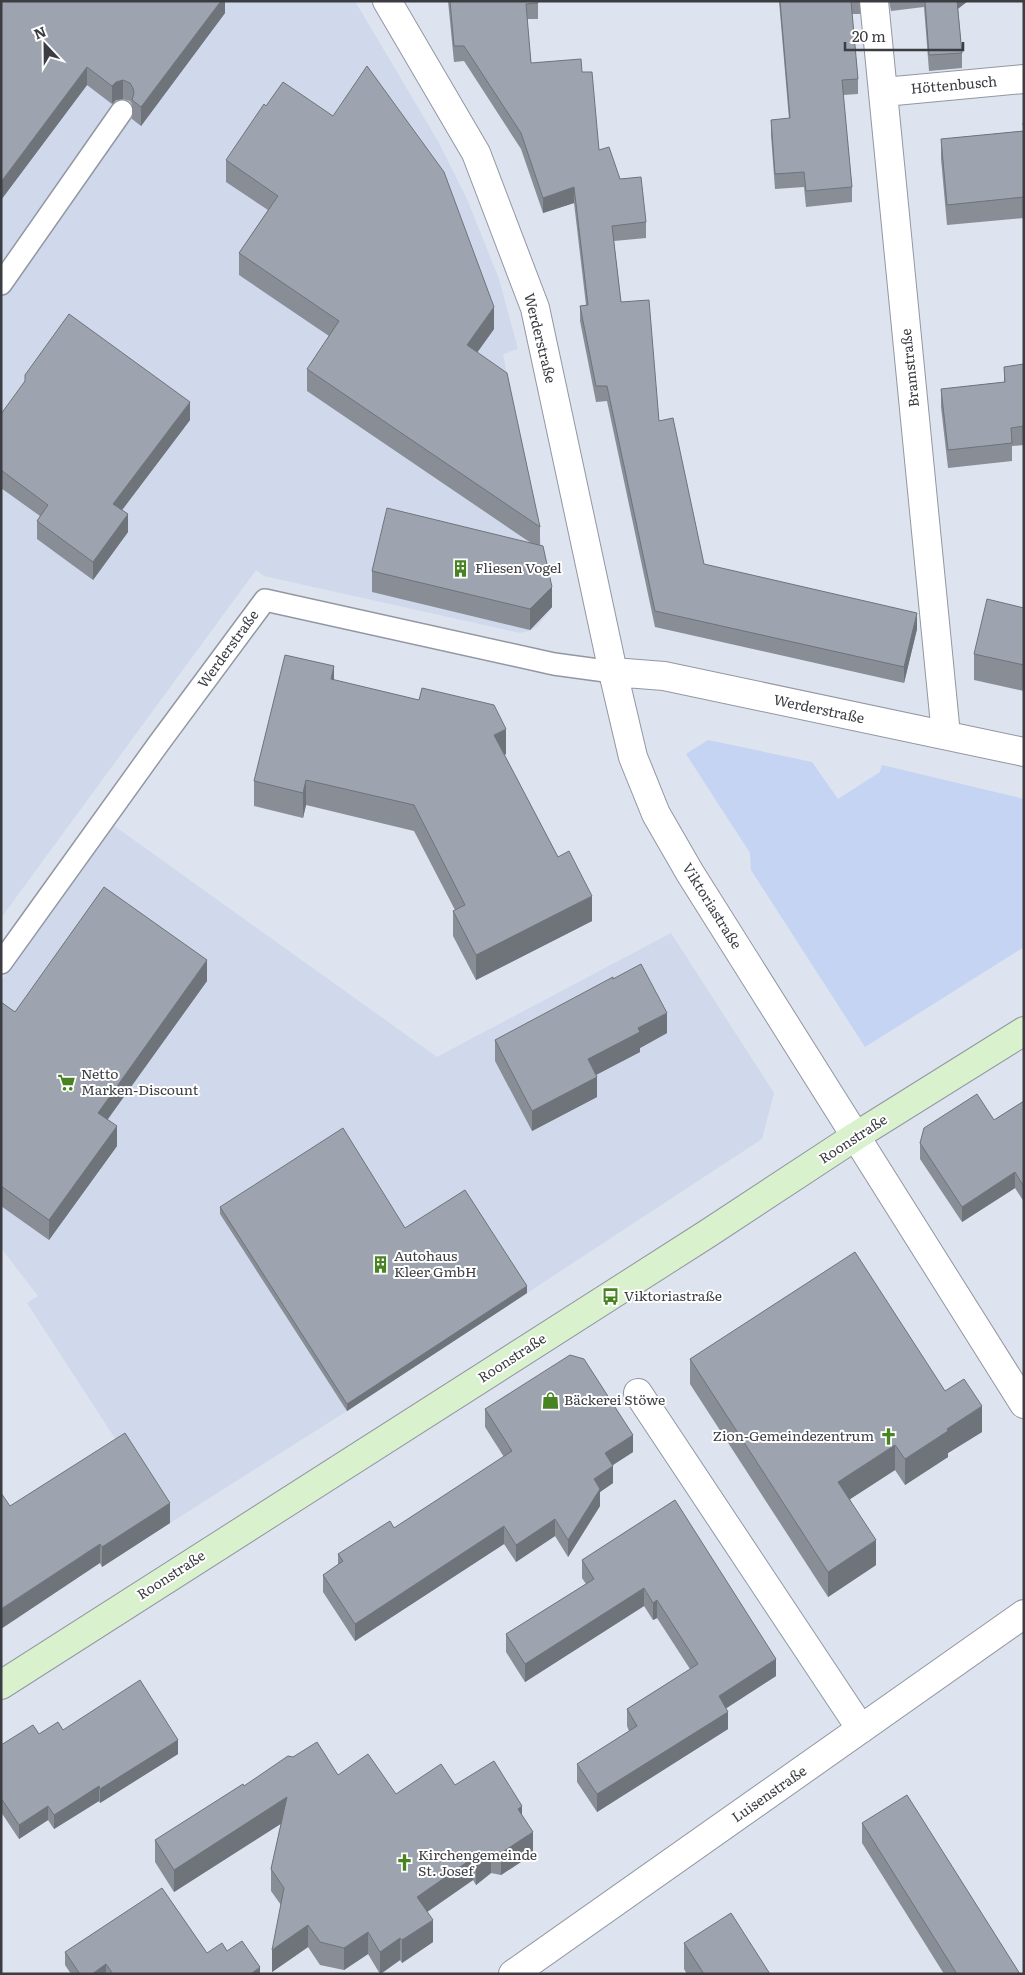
<svg xmlns="http://www.w3.org/2000/svg" width="1025" height="1975" font-family="Literata,serif">
<style>
.built{fill:#cfd9eb}
.green{fill:#c4d4f2}
.lines{fill:none;stroke-linecap:round;stroke-linejoin:round}
.lane-casing{stroke:#9297a2;stroke-width:24}
.street-casing{stroke:#9297a2;stroke-width:30}
.secondary-casing{stroke:#9297a2;stroke-width:30}
.lane{stroke:#fff;stroke-width:21}
.street{stroke:#fff;stroke-width:28}
.secondary{stroke:#daf1ce;stroke-width:28}
.wall{fill:#888d96}
.shaded-wall{fill:#6f737a}
.building{fill:#9ea4af;stroke:#6f737a}
.labels{text-anchor:middle;stroke-width:4;stroke-linejoin:round;paint-order:stroke}
.street-label{font-size:14px;fill:#3b3d42;stroke:#fff}
.poi-label{font-size:14px;fill:#3b3d42;stroke:#fff;text-anchor:start}
</style>
<rect width="100%" height="100%" fill="#dde3ef"/>
<!-- built -->
<path class="built" d="M1 1H355L439 143 467 199 499 279 518 349 503 354 552 596V608L537 627 529 631 520 633 264 576 256 570 1 918Z
M113 825 437 1057 671 933 774 1093 762 1139 347 1411 170 1523 27 1303 38 1296 1 1248V981Z"/>
<!-- green -->
<path class="green" d="M708 740 812 762 838 799 880 772 882 765 1024 799V947L865 1047 751 870 750 853 686 754Z"/>
<g class="lines">
<defs>
<path id="lane" d="M1 284 122 111
M1 963 159 743 265 600 554 664 613 672"/>
<path id="street" d="M387 1 476 153 535 308 613 672 633 757 656 814 690 873 1024 1404
M874 1 946 735
M884 92 1024 79
M613 672 664 676 1024 752
M638 1393 861 1729
M513 1974 1024 1614"/>
<path id="secondary" d="M1 1685 707 1234 856 1136 1024 1031"/>
</defs>
<!-- lane casing -->
<use href="#lane" class="lane-casing"/>
<!-- street casing -->
<use href="#street" class="street-casing"/>
<!-- secondary casing -->
<use href="#secondary" class="secondary-casing"/>
<!-- lane -->
<use href="#lane" class="lane"/>
<!-- street -->
<use href="#street" class="street"/>
<!-- secondary -->
<use href="#secondary" class="secondary"/>
</g>
<!-- wall -->
<path class="wall" d="M1 1H225V13L141 126 132 119V104L130 101 123 99 116 100 112 104 87 85 1 200Z
M448 1H538V19H527L531 63 582 72 599 150 620 179 646 222V238L614 241 621 302 659 421 704 564 917 629 904 683 655 627 607 401 596 402 580 321V306L586 305 574 203 543 213 521 149 464 61 454 62Z
M779 1H860V14H852L858 79V94L843 95 852 187V202L806 207 804 187 775 189 771 135V120L789 119Z
M889 1H968L958 8 962 53V68L929 71 924 7 891 11Z
M1023 123 1024 218 947 225 941 159V139L1023 131Z
M226 160 494 329 477 352 540 527V546L552 607 530 630 372 592V571L531 543 307 391V369L329 336 239 275V253L268 210 226 182Z
M1024 364V445L1012 446V461L948 468 941 407V389L1004 382V367Z
M1 414 190 420 122 510 128 532 93 580 37 539V521L40 516 1 488Z
M1024 608V691L974 680V654Z
M334 680 506 754 504 755 558 857 592 921 476 980 453 936V911L455 910 414 831 306 805 303 818 254 806V781Z
M613 979 667 1033 640 1048V1052L596 1075 597 1097 532 1131 495 1061V1040Z
M207 981 107 1119 117 1146 49 1240 1 1206V1002L15 1012Z
M1024 1101V1202L1015 1188 962 1222 920 1159V1143L994 1120Z
M220 1207 405 1228 527 1293 347 1411 220 1214Z
M690 1359 945 1391 982 1432 948 1453V1457L905 1485 895 1470 850 1499 876 1565 828 1597 690 1384Z
M485 1409 633 1452 613 1465V1483L600 1492V1506L568 1557 555 1536 516 1562 504 1544 355 1641 323 1592V1575L338 1565V1554L394 1528 504 1457 485 1427Z
M675 1500 776 1676 726 1708 728 1729 597 1812 577 1782V1764L629 1731 627 1726V1709L690 1669 657 1618 653 1620 644 1606 525 1682 506 1652V1634L586 1584 582 1578V1560Z
M10 1506 170 1523 102 1567 100 1563Z
M63 1730 178 1754 100 1803 99 1801 54 1829 48 1820 19 1839 1 1812V1745L39 1734Z
M338 1775 396 1794 455 1785 522 1816 533 1854 501 1875 491 1873 476 1885 473 1880 427 1912 433 1942 402 1963 400 1960 381 1974H380L368 1954 344 1970 320 1965 308 1947 272 1972 281 1905 271 1891V1869L281 1823 174 1892 155 1862V1840L244 1786Z
M862 1823 1020 1974H944L862 1843Z
M684 1943 770 1974H687L684 1969Z
M227 1951 260 1974H71L65 1965V1952L207 1953Z"/>
<!-- shaded-wall -->
<path class="shaded-wall" d="M221 1H225V13L141 126V107Z
M954 1H968L954 12Z
M87 67V85L1 200V182Z
M123 80V99L116 100 112 104V86L116 82Z
M574 187V203L543 213V198Z
M494 307V329L467 367V345Z
M190 402V420L113 522V504Z
M128 514V532L93 580V562Z
M552 587V607L530 630V609Z
M917 613V629L904 683V667Z
M334 666V691L331 679Z
M506 729V754L494 760V735Z
M306 780V805L303 818V793Z
M592 896V921L476 980V955Z
M207 960V981L98 1133V1113Z
M667 1013V1033L640 1048V1052L588 1079V1059L638 1028Z
M597 1077V1097L532 1131V1111Z
M117 1126V1146L49 1240V1220Z
M1015 1172V1188L962 1222V1207Z
M527 1286V1293L347 1411V1404Z
M982 1406V1432L948 1453V1457L905 1485V1459L947 1429Z
M633 1435V1452L605 1470V1453Z
M895 1445V1470L838 1507V1482Z
M613 1466V1483L600 1492V1506L568 1557V1540L594 1479Z
M170 1503V1523L102 1567V1547Z
M555 1519V1536L516 1562V1545Z
M504 1526V1544L355 1641V1624Z
M876 1540V1565L828 1597V1572Z
M100 1544V1563L1 1629V1609Z
M644 1588V1606L525 1682V1664Z
M657 1600V1618L653 1620V1603Z
M776 1659V1676L719 1713V1696Z
M728 1712V1729L597 1812V1794Z
M178 1740V1754L100 1803V1789Z
M99 1786V1801L54 1829V1815Z
M287 1797V1820L174 1892V1870Z
M48 1806V1820L19 1839V1825Z
M522 1806V1828L518 1809Z
M533 1832V1854L501 1875V1853Z
M491 1851V1873L476 1885V1862Z
M473 1858V1880L417 1919V1897Z
M433 1920V1942L402 1963V1940Z
M308 1925V1947L272 1972V1950Z
M368 1932V1954L344 1970V1948Z
M400 1938V1960L380 1974V1952Z
M106 1964V1974H92Z
M260 1967V1974H251Z"/>
<!-- building -->
<path class="building" d="M1 1H221L141 107 132 100 134 93 133 88 130 83 123 80 116 82 112 86 87 67 1 182Z
M450 1H538V3L526 4 531 63 581 59 582 72H592L599 150 609 147 620 179 641 177 646 222 612 226 621 302 649 300 659 421 673 418 704 564 917 613 904 667 655 611 607 386H596L580 306 588 305 574 187 543 198 521 133 464 46H454Z
M780 1H851L858 79 842 80 852 187 806 191 804 172 775 174 771 120 790 118Z
M925 1H957L962 53 929 55Z
M367 66 444 172 494 307 467 345 507 373 540 527 307 369 339 321 239 253 278 196 226 160 264 104 266 106 283 82 333 116Z
M1023 123H1024V197L947 205 941 139 1024 131Z
M69 314 190 402 113 504 128 514 93 562 37 521 48 505 1 470V414L25 381V375Z
M1024 364V426L1011 428 1012 443 948 450 941 389 1005 382 1004 367Z
M387 508 543 546 552 587 530 609 372 571Z
M987 599 1024 608V665L974 654Z
M285 655 334 666 331 679 419 700 422 688 494 705 506 729 494 735 558 857 569 851 592 896 476 955 453 911 465 905 414 805 306 780 303 793 254 781Z
M104 887 207 960 98 1113 117 1126 49 1220 1 1186V1002L15 1012Z
M641 964 667 1013 638 1028 640 1032 588 1059 597 1077 532 1111 495 1040 613 977V979Z
M977 1094 994 1120 1024 1101V1187L1015 1172 962 1207 920 1143 924 1128Z
M343 1128 405 1228 465 1190 527 1286 347 1404 220 1207Z
M855 1252 945 1391 964 1379 982 1406 947 1429 948 1431 905 1459 895 1445 838 1482 876 1540 828 1572 690 1359Z
M570 1355 584 1359 633 1435 605 1453 613 1466 594 1479 600 1489 568 1540 555 1519 516 1545 504 1526 355 1624 323 1575 343 1561 338 1554 390 1521 394 1528 512 1451 485 1409Z
M125 1433 170 1503 102 1547 100 1544 1 1609V1493L10 1506Z
M675 1500 776 1659 719 1696 728 1712 597 1794 577 1764 637 1726 627 1709 698 1664 657 1600 653 1603 644 1588 525 1664 506 1634 594 1579 582 1560Z
M140 1680 178 1740 100 1789 99 1786 54 1815 48 1806 19 1825 1 1798V1745L33 1725 39 1734 58 1722 63 1730Z
M317 1742 338 1775 368 1754 396 1794 441 1764 455 1785 494 1761 522 1806 518 1809 533 1832 501 1853 491 1851 476 1862 473 1858 417 1897 433 1920 402 1940 400 1938 380 1952 368 1932 344 1948 320 1942 308 1925 272 1950 284 1888 271 1869 287 1797 174 1870 155 1840 243 1784 244 1786 288 1756 293 1757Z
M907 1795 1020 1974H957L862 1823Z
M162 1888 207 1953 222 1943 227 1951 242 1941 260 1967 251 1974H113L106 1964 92 1974H80L65 1952Z
M731 1913 770 1974H704L684 1943Z"/>
<!-- icons -->
<defs>
<symbol id="building-bare" viewBox="-9 -9 18 18"><path d="M-4-6H4V6H1V3H-1V6H-4ZM-2.5-4.3h1.7v1.8h-1.7ZM.8-4.3h1.7v1.8H.8ZM-2.5-1h1.7V.8h-1.7ZM.8-1h1.7V.8H.8Z" fill="#478320" stroke="#fff" stroke-width="2.5" paint-order="stroke"/></symbol>
<symbol id="supermarket-bare" viewBox="-9 -9 18 18"><path d="M-6-5.5h2.5l.6 2H6L4.5 2H-2.5L-4.4-4H-6ZM-1.5 3.2a1.3 1.3 0 1 0 .1 0ZM3 3.2a1.3 1.3 0 1 0 .1 0Z" fill="#478320" stroke="#fff" stroke-width="2.5" paint-order="stroke"/></symbol>
<symbol id="bus-bare" viewBox="-9 -9 18 18"><path d="M-5-6H5V4H4V6H2V4H-2V6H-4V4H-5ZM-3.5-4V0h7V-4ZM-3.5 1.2v1.5H-2V1.2ZM2 1.2v1.5H3.5V1.2Z" fill="#478320" stroke="#fff" stroke-width="2.5" paint-order="stroke"/></symbol>
<symbol id="shop-bare" viewBox="-9 -9 18 18"><path d="M-5-2.5h2.3a2.7 3.5 0 0 1 5.4 0H5L5.5 6h-11ZM-1.5-2.5h3a1.5 2.3 0 0 0-3 0Z" fill="#478320" stroke="#fff" stroke-width="2.5" paint-order="stroke"/></symbol>
<symbol id="church-bare" viewBox="-9 -9 18 18"><path d="M-1.2-6h2.4v3.5h3.3v2.4h-3.3V6h-2.4V-.1h-3.3v-2.4h3.3Z" fill="#478320" stroke="#fff" stroke-width="2.5" paint-order="stroke"/></symbol>
</defs>
<g fill-rule="evenodd">
<use href="#building-bare" x="448" y="556" width="25" height="25"/>
<use href="#supermarket-bare" x="54" y="1070" width="25" height="25"/>
<use href="#building-bare" x="368" y="1252" width="25" height="25"/>
<use href="#bus-bare" x="598" y="1284" width="25" height="25"/>
<use href="#shop-bare" x="538" y="1388" width="25" height="25"/>
<use href="#church-bare" x="876" y="1424" width="25" height="25"/>
<use href="#church-bare" x="392" y="1850" width="25" height="25"/>
</g>
<g class="labels">
<!-- street labels -->
<g class="street-label">
<text transform="translate(954 85) rotate(-5)" y="5">Höttenbusch</text>
<text transform="translate(540 338) rotate(76)" y="5">Werderstraße</text>
<text transform="translate(910 368) rotate(-96)" y="5">Bramstraße</text>
<text transform="translate(228 649) rotate(-54)" y="5">Werderstraße</text>
<text transform="translate(819 709) rotate(12)" y="5">Werderstraße</text>
<text transform="translate(712 906) rotate(58)" y="5">Viktoriastraße</text>
<text transform="translate(853 1139) rotate(-33)" y="5">Roonstraße</text>
<text transform="translate(512 1358) rotate(-33)" y="5">Roonstraße</text>
<text transform="translate(171 1575) rotate(-33)" y="5">Roonstraße</text>
<text transform="translate(769 1794) rotate(-35)" y="5">Luisenstraße</text>
</g>
<!-- poi labels -->
<g class="poi-label">
<text x="475" y="573">Fliesen Vogel</text>
<text x="81" y="1079">Netto<tspan x="81" dy="16">Marken-Discount</tspan></text>
<text x="394" y="1261">Autohaus<tspan x="394" dy="16">Kleer GmbH</tspan></text>
<text x="624" y="1301">Viktoriastraße</text>
<text x="564" y="1405">Bäckerei Stöwe</text>
<text x="874" y="1441" text-anchor="end">Zion-Gemeindezentrum</text>
<text x="418" y="1860">Kirchengemeinde<tspan x="418" dy="16">St. Josef</tspan></text>
</g>
</g>
<!-- border -->
<rect width="1025" height="1975" fill="none" stroke="#3b3d42" stroke-width="5"/>
<!-- north arrow -->
<g transform="translate(45 45) rotate(338)" stroke="#ffffff" stroke-width="4" paint-order="stroke">
<path d="M0-4L9 19L0 12L-9 19Z" fill="#3b3d42"/>
<text y="-8" font-size="14" font-weight="bold" text-anchor="middle" fill="#3b3d42">N</text>
</g>
<!-- scale -->
<path d="M845 42v8h118v-8" fill="none" stroke="#3b3d42" stroke-width="2.5"/>
<text x="852" y="42" font-size="15" fill="#3b3d42" stroke="#ffffff" stroke-width="4" paint-order="stroke">20 m</text>
</svg>
